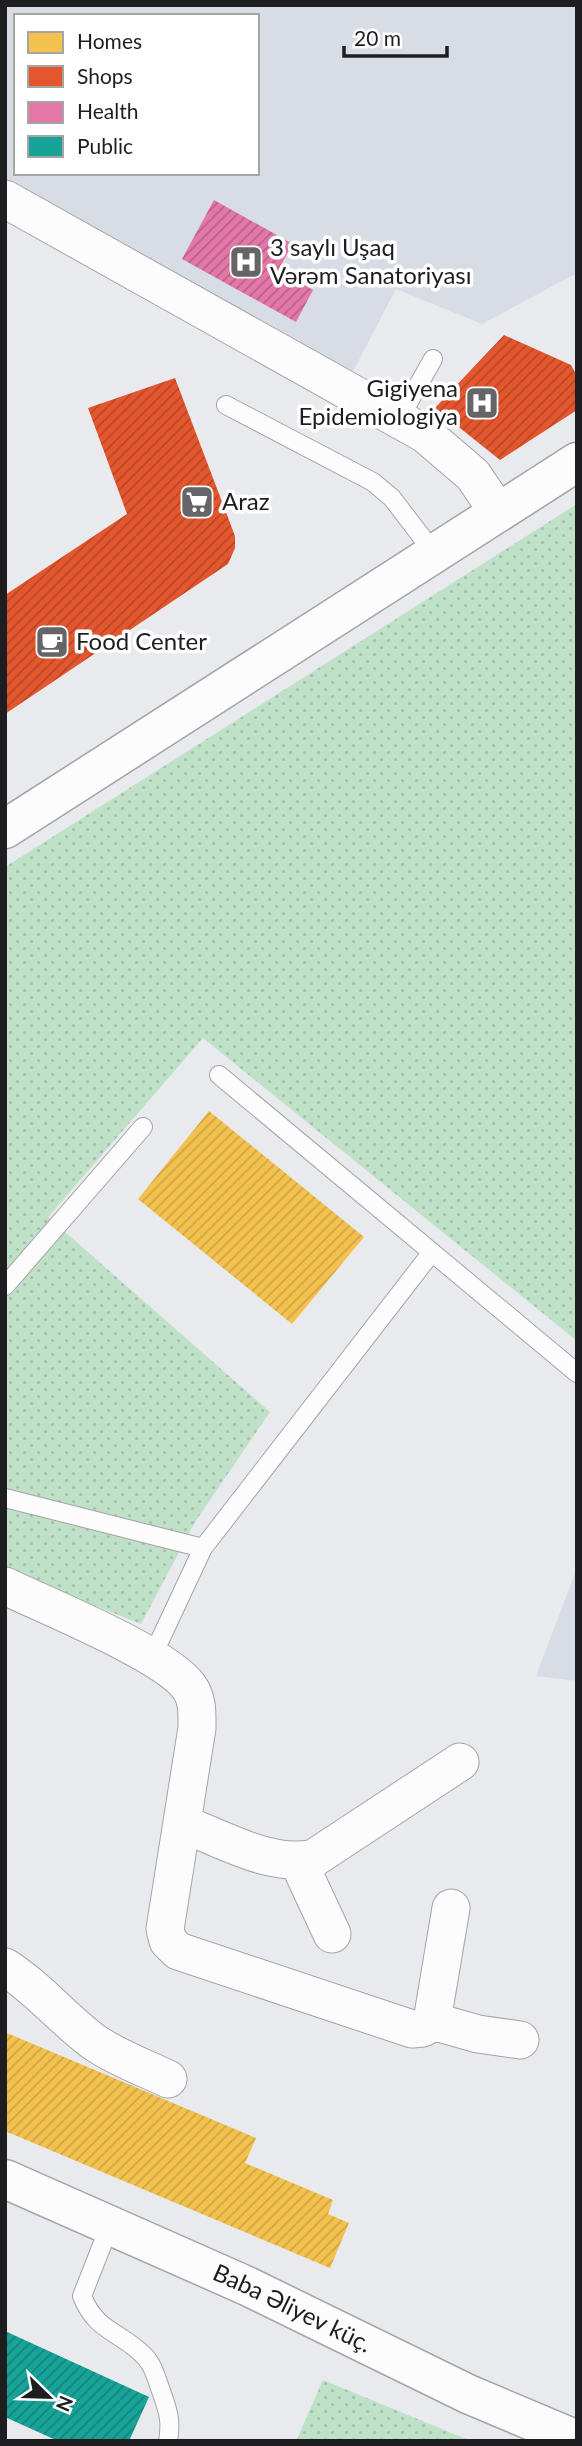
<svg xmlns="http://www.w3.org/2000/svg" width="582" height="2446" font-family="Lato,sans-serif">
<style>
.built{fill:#d8dce4;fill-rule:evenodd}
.green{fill:url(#green-dots)}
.homes{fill:url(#homes-hatch)}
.shops{fill:url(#shops-hatch)}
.health{fill:url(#health-hatch)}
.public{fill:url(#public-hatch)}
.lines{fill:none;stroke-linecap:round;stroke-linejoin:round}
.lane-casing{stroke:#a3a4a6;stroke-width:20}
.street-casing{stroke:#a3a4a6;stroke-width:39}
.secondary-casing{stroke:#a3a4a6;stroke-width:41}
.primary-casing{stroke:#a3a4a6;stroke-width:41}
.lane{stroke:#fcfcfc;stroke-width:18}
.street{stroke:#fcfcfc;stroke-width:37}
.secondary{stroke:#fcfcfc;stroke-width:38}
.primary{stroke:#fcfcfc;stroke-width:38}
.labels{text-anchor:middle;stroke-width:7;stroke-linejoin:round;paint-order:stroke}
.poi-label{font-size:24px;fill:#1e1e20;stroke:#fff;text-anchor:start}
.street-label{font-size:24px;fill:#1e1e20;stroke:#fff}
</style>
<defs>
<pattern id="green-dots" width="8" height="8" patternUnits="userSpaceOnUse" patternTransform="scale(1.75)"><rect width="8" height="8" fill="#bee1c8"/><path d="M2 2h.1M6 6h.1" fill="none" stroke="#a3c1ac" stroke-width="1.8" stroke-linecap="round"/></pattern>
<pattern id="homes-hatch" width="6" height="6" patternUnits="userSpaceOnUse" patternTransform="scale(1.75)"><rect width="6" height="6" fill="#f2c14e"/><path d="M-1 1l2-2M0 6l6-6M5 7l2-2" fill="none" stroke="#cfa544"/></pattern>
<pattern id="shops-hatch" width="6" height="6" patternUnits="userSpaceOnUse" patternTransform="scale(1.75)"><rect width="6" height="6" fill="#e4572e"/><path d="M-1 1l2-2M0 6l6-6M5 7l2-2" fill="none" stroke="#b84727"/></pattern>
<pattern id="health-hatch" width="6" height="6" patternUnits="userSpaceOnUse" patternTransform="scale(1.75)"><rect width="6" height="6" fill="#e377a8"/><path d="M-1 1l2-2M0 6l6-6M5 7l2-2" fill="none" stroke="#b76188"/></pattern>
<pattern id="public-hatch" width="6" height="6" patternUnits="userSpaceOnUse" patternTransform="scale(1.75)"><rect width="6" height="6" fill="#17a398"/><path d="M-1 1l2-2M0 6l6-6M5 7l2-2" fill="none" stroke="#14847c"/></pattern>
</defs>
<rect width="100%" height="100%" fill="#e9eaed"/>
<!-- built -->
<path class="built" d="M5 5H577V273L482 324 396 289 350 377 5 179ZM16 16H257V173H16Z
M577 1568V1681L536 1676Z"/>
<!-- green -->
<path class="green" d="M577 504V1341L203 1038 48 1217 270 1412 195 1522 141 1624 5 1570V867Z
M323 2380 471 2441H296Z"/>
<!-- homes -->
<path class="homes" d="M209 1111 364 1237 292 1324 138 1199Z
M7 2033 256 2138 245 2163 333 2200 328 2214 349 2223 330 2268 5 2131Z"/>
<!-- shops -->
<path class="shops" d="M504 335 571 365 577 376V410L500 460 435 408Z
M175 378 235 536V548L228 564 5 714V595L127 514 88 408Z"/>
<!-- health -->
<path class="health" d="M214 200 293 244 278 270 313 290 296 322 182 259Z"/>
<!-- public -->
<path class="public" d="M5 2331 149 2397 129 2441H58L5 2417Z"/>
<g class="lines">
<defs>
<path id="lane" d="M226 405 373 482 392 498 434 553
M399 419 433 359
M219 1075 577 1373
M5 1286 143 1127
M5 1498 203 1548
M152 1657 203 1548 432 1252
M110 2225 82 2296C95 2329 115 2330 139 2351 152 2361 155 2374 160 2388 167 2408 172 2419 168 2441"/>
<path id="street" d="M5 199 425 434 473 475 498 512
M5 1586C46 1606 166 1654 189 1687 198 1699 197 1714 197 1728L165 1929 168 1941 178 1951 412 2029 423 2028 432 2021 451 1908
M183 1824C223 1839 271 1868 314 1858L460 1762
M298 1861 332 1934
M5 1967C38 1988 63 2019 94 2042 117 2058 143 2067 168 2079
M432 2021 478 2034 520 2040"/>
<g id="secondary">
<path id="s1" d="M5 2179 247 2286 468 2394 577 2440"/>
</g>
<path id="primary" d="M5 829 577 462"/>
</defs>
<!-- lane casing -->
<use href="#lane" class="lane-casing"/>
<!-- street casing -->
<use href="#street" class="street-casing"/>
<!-- secondary casing -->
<use href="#secondary" class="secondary-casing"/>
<!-- primary casing -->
<use href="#primary" class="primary-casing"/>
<!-- lane -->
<use href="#lane" class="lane"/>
<!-- street -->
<use href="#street" class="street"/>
<!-- secondary -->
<use href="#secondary" class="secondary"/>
<!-- primary -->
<use href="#primary" class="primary"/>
</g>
<!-- icons -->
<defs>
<symbol id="hospital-square" viewBox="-11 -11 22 22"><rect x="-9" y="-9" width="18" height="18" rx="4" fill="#656568" stroke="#fff"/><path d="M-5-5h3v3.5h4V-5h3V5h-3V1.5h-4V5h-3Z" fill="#fff"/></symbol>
<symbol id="supermarket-square" viewBox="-11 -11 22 22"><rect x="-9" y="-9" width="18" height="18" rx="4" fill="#656568" stroke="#fff"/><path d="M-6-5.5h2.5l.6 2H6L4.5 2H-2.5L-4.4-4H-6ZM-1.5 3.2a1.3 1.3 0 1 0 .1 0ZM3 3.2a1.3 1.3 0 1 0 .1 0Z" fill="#fff"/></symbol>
<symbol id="cafe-square" viewBox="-11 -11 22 22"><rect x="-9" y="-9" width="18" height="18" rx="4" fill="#656568" stroke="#fff"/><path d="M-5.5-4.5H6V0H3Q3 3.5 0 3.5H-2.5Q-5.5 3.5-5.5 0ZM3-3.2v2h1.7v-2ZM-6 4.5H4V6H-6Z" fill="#fff"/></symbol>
</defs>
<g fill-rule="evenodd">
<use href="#hospital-square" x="227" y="243" width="38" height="38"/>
<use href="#hospital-square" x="463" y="384" width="38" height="38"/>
<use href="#supermarket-square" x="178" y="483" width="38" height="38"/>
<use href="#cafe-square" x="33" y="623" width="38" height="38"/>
</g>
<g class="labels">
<!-- poi labels -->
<g class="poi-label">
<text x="270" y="256">3 saylı Uşaq<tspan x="270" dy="28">Vərəm Sanatoriyası</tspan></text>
<text x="458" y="397" text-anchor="end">Gigiyena<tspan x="458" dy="28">Epidemiologiya</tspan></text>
<text x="222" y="510">Araz</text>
<text x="76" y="650">Food Center</text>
</g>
<!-- street labels -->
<g class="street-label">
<text dy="8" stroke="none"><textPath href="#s1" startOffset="315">Baba Əliyev küç.</textPath></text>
</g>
</g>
<!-- border -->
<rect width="582" height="2446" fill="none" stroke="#1e1e20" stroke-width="14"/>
<!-- legend -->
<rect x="14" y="14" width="245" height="161" fill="#ffffff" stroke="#a5a5a6" stroke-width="2"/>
<rect x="28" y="32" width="35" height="21" fill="#f2c14e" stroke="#a5a5a6" stroke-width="2"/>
<text x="77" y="49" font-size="21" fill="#1e1e20">Homes</text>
<rect x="28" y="66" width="35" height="21" fill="#e4572e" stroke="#a5a5a6" stroke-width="2"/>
<text x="77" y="84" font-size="21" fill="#1e1e20">Shops</text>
<rect x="28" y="102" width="35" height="21" fill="#e377a8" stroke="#a5a5a6" stroke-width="2"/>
<text x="77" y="119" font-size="21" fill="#1e1e20">Health</text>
<rect x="28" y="136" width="35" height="21" fill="#17a398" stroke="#a5a5a6" stroke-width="2"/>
<text x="77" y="154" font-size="21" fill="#1e1e20">Public</text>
<!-- north arrow -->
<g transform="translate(49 2397) rotate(113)" stroke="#ffffff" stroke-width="5" paint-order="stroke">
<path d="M0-5L12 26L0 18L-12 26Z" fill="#1e1e20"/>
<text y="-10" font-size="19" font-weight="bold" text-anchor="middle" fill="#1e1e20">N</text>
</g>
<!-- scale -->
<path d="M344 46v10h103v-10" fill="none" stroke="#1e1e20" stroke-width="3.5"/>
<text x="354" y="46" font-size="21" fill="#1e1e20" stroke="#ffffff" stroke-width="5" paint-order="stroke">20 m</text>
</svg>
